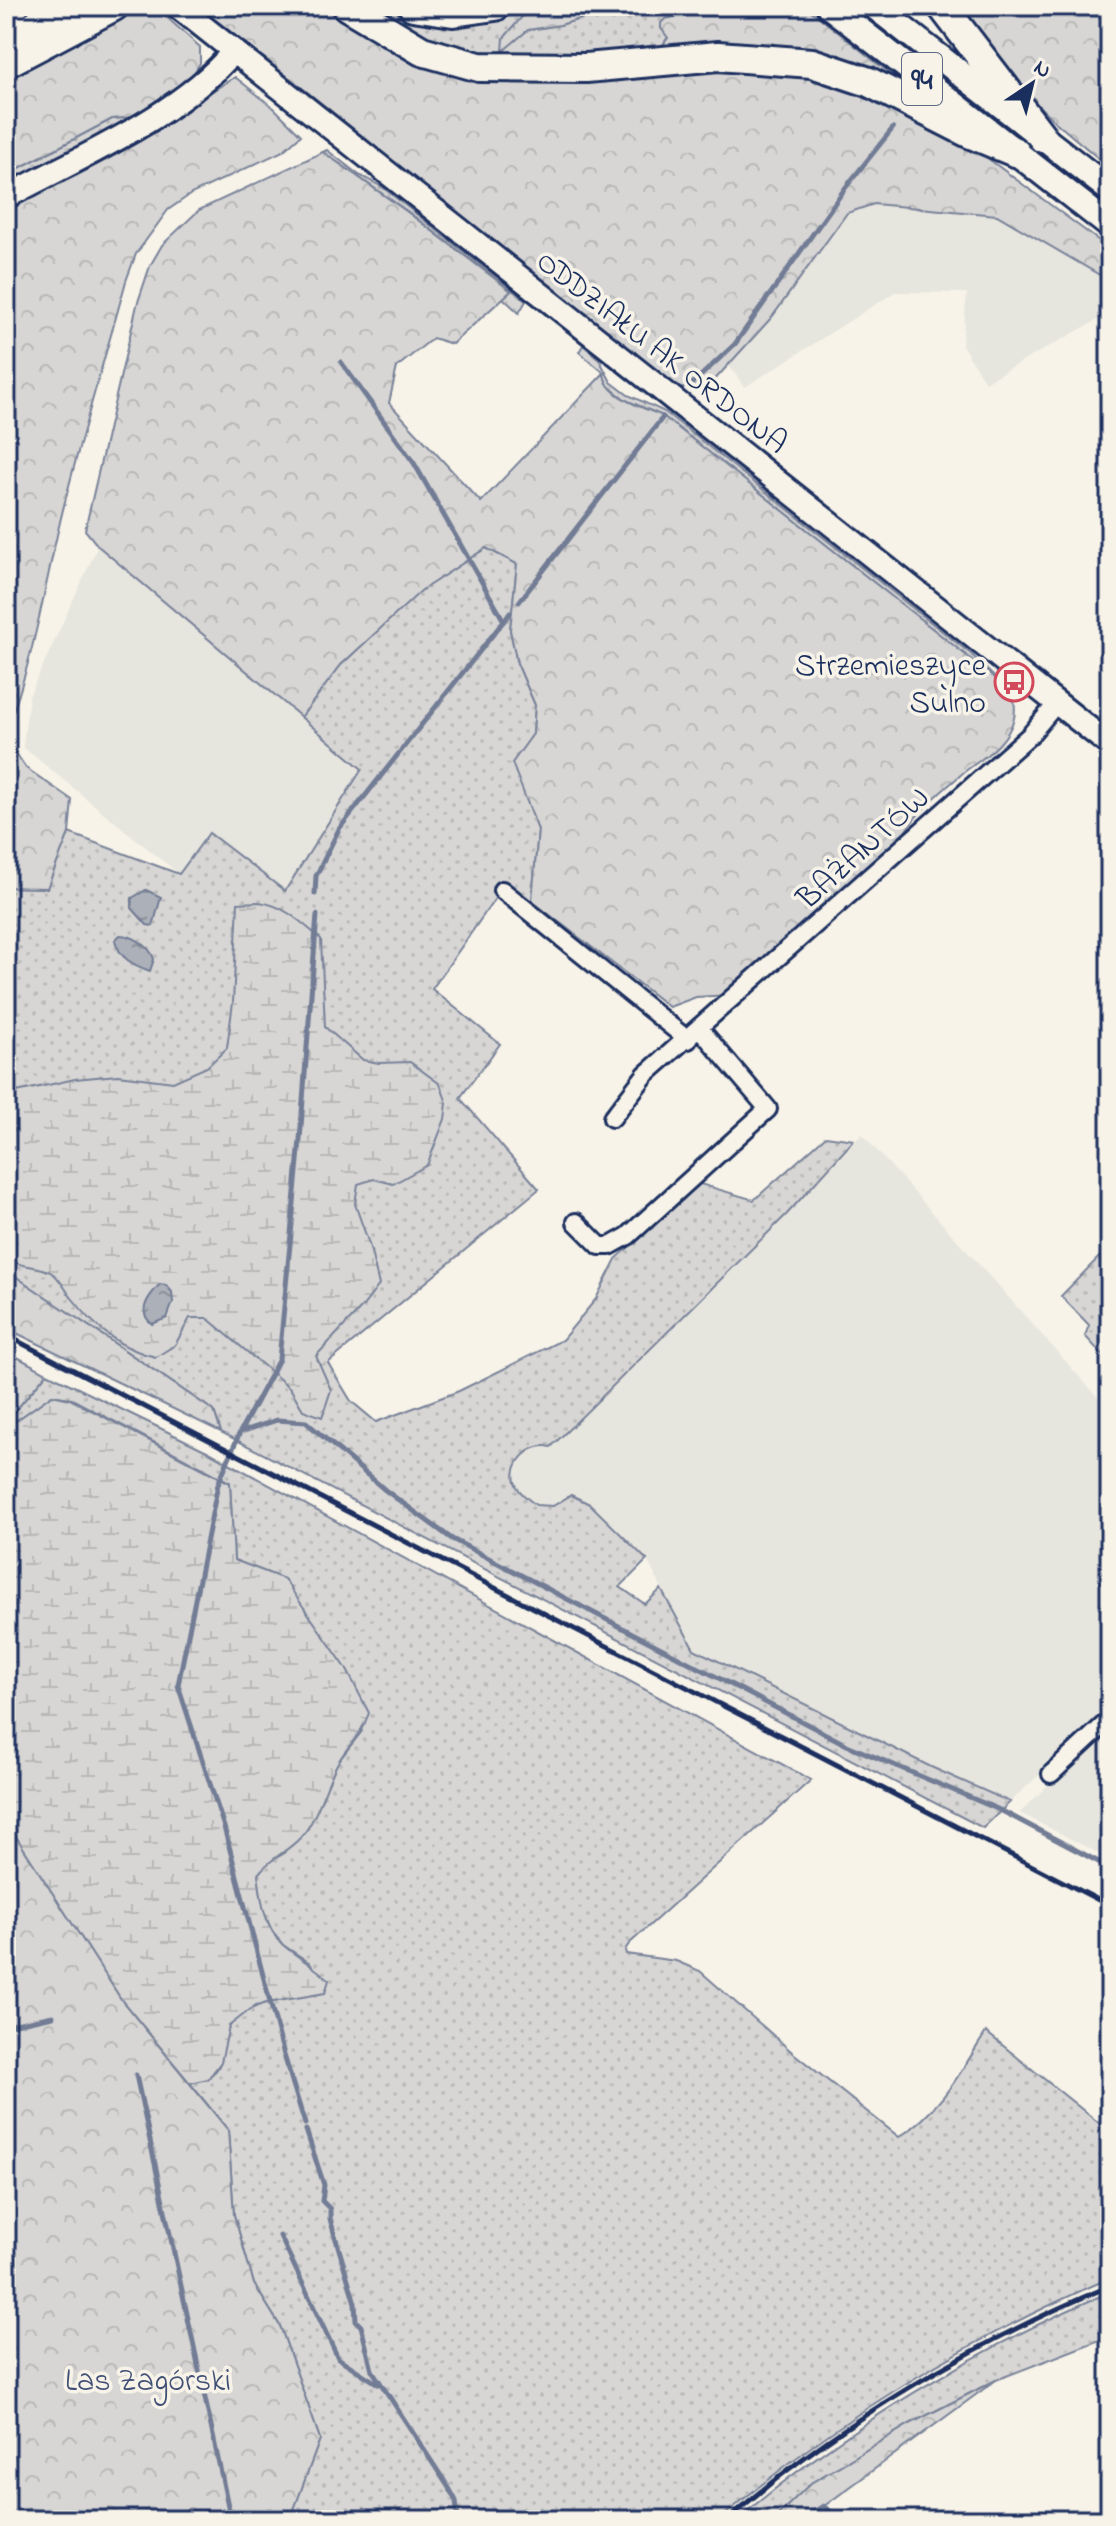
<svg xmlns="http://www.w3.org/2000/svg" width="1116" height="2526" font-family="'Indie Flower',sans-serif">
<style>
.built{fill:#e6e5de}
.grass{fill:url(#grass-dots);stroke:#798299;stroke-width:2}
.forest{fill:url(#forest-crowns);stroke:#798299;stroke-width:2}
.wetland{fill:url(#wetland-marsh);stroke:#798299;stroke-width:2}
.water{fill:url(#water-ripples);stroke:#727c95;stroke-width:2}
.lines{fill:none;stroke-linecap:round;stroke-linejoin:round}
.stream{stroke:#727c95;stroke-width:5}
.street-casing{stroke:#1b2f5e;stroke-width:22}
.secondary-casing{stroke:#1b2f5e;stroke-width:28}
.primary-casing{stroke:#1b2f5e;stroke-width:30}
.highway-casing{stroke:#1b2f5e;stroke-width:34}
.street{stroke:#f7f3e8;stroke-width:16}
.secondary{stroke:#f7f3e8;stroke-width:22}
.primary{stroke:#f7f3e8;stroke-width:24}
.highway{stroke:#f7f3e8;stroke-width:28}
.rail{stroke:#1b2f5e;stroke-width:5}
.labels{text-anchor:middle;stroke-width:7;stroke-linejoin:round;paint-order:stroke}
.shield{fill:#f7f3e8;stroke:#5d6a87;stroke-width:2}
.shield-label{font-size:30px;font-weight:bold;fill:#1b2f5e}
.street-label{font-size:32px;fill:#1b2f5e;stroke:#f7f3e8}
.poi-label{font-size:32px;fill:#1b2f5e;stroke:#f7f3e8;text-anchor:end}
.park-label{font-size:32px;fill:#415076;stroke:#f7f3e8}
</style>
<defs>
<pattern id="grass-dots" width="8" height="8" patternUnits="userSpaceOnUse" patternTransform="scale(2)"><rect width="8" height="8" fill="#d7d6d4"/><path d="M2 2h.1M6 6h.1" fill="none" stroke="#b8b8b8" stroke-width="1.8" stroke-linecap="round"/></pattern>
<pattern id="forest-crowns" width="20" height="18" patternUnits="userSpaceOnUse" patternTransform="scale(2)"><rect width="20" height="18" fill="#d7d6d4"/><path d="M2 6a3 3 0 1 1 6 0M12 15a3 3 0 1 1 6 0" fill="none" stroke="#b8b8b8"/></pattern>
<pattern id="wetland-marsh" width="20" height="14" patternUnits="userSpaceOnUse" patternTransform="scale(2)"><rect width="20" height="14" fill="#d7d6d4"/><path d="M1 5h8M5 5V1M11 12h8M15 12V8" fill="none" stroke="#b8b8b8"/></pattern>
<pattern id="water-ripples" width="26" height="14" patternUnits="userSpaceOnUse" patternTransform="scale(2)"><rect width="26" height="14" fill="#acb0b9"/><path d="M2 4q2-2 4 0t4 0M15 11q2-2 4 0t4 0" fill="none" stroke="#8b909a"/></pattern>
</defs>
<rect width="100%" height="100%" fill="#f7f3e8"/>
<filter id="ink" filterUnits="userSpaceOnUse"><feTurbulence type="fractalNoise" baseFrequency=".0125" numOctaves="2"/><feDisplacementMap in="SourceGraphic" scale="16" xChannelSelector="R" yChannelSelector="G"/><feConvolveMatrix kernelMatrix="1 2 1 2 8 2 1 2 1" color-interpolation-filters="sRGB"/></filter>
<g filter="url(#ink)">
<!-- built -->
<path class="built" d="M874 204 997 215 1110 281V313L985 382 962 345 967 293 895 292 745 387 728 365 772 317 848 212Z
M98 546 362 769 285 891 209 834 179 874 23 747 29 696Z
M862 1134 1110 1411V1709L1010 1802 931 1767 694 1649 647 1560 590 1504 572 1495 553 1506 536 1505 518 1488 514 1477 516 1465 532 1448 542 1445 551 1447 787 1214Z
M1110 1728V1859L1020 1813 1065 1768Z"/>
<!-- grass -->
<path class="grass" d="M365 6H385L401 14 422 18 489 20 523 6H531L503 50 527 30 560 25 623 6H701L696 13 665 19 661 28 668 37 660 49 577 58 501 59 428 40Z
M135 117 6 188V175L112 119Z
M327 150 359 175 381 186 526 301 519 313 503 298 511 291 407 211 323 152Z
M583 345 599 359 611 382 628 395 665 412 971 654 998 681 663 416 626 400 608 386 602 371 579 352Z
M486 548 517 564 510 630 517 663 535 705 533 734 513 763 538 830 532 901 506 883 432 989 500 1044 460 1098 539 1189 328 1363 351 1401 376 1422 459 1391 562 1340 596 1299 616 1259 697 1183 754 1200 826 1136 854 1140 787 1214 551 1447C530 1441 506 1466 517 1487 521 1494 529 1500 536 1505L553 1506 571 1495 590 1504 647 1560 620 1587 645 1604 661 1589 694 1649 931 1767 1010 1802 983 1828 221 1432 214 1411 6 1270V887L47 888 69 833 179 874 209 833 285 891 362 769 301 717 341 665 421 590Z
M1110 1246V1363L1085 1336 1089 1325 1061 1296Z
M47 1373 209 1452 811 1780 629 1944 625 1950 626 1954 676 1961 700 1971 792 2052 899 2137C939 2113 962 2070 986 2032L1110 2132V2278C970 2338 834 2420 719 2520H290L320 2439 280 2326 254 2284 234 2215 228 2130 190 2083C234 2072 214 2056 229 2028 242 2001 298 1997 325 1992L310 1963 283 1945 271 1929 262 1907 258 1874 267 1863 283 1854 322 1796 337 1763 362 1731 306 1613 284 1579 234 1560 230 1482 70 1398 52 1395 6 1428V1422Z
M1110 2292V2336L996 2380 910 2424 811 2483 779 2514 782 2520H737C843 2429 981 2346 1110 2292Z"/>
<!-- forest -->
<path class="forest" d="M139 6H154L200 47V63L194 73 172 95 135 117 112 119 6 175V80L123 12Z
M196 6H327L409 54 719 63 830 77 963 140 1110 249V281L997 215 874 204 847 213 772 317 710 385 676 389C514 264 360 129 196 6Z
M531 6H623L560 25 528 30 503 51 504 38Z
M701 6H805L911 90 848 60 815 51 660 49 668 38 661 28V23L665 19 696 13Z
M954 6H1110V168L1053 120 1012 79Z
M235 77 274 108 301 135 283 151 191 194 168 210 136 254 126 281C103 366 76 450 57 535 42 602 31 667 6 731V208L158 125Z
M323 152 406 211 511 291 452 344 433 338 397 367 389 403 481 502 604 373C605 397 644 408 663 416L1014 693C1014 701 1016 711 1014 718 1007 745 982 758 963 773 937 795 910 817 896 848L730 995 696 997 669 1007 532 901 538 830 512 763 533 734 535 705 517 663 510 630 517 564 486 548 422 590 341 665 301 717 98 546 85 530 137 305 150 266 162 245 199 210Z
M6 738 26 768 72 800 69 833 47 888 6 887Z
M6 1270 214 1411 221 1432 6 1328Z
M6 1351 47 1373 6 1422Z
M6 1821 123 2002 228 2130 234 2215 254 2284 280 2326 320 2439 290 2520H6Z
M996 2380 805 2520H782L779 2514 811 2483 910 2424Z"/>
<!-- wetland -->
<path class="wetland" d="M259 902C284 905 302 923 321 939L325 1027 363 1060 379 1063 410 1062 440 1084 447 1103 445 1119 427 1165 393 1184 374 1179 358 1184 355 1204 369 1244 379 1285 363 1306 316 1356 331 1390 322 1417 303 1410 290 1388 207 1318H190L175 1345 156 1357C119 1349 95 1327 72 1298 66 1291 60 1278 52 1273 38 1264 20 1269 6 1257V1111L17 1092 75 1079 118 1075 173 1082 207 1067 227 1048 233 1002 238 903Z
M52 1395 70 1399 230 1483 234 1560 284 1579 346 1668 369 1713C360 1738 347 1745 336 1766 325 1787 316 1822 300 1838 287 1852 269 1859 258 1874 261 1899 264 1927 283 1945 297 1957 315 1967 329 1980L325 1993 256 2005 229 2026 221 2062 208 2079 190 2083 123 2002 6 1821V1428Z"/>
<!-- water -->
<path class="water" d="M146 890 161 897 153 926 147 925 132 908V898Z
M120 935C133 935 150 946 154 959L150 971C133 965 119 958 115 940Z
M160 1284 166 1285 172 1292 173 1302 167 1318 152 1324C136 1311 149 1296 160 1284Z"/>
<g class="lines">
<!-- stream -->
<path class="stream" d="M973 9 975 6
M341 362 414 463 504 621
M692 384 735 344 846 187 893 128
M519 602 663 417
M315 894 316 876 339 829 510 613
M241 1432 277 1420 306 1422 385 1490 452 1539 847 1745 1002 1811 1110 1868
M6 2026 53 2016
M136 2075 231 2520
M305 2124 284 2055 224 1827 178 1685 218 1484 240 1432 279 1359 300 1140 317 915
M306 2130 324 2185 322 2201 330 2209V2219L355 2303 356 2321 361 2326 372 2370 449 2488 456 2501 458 2520
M280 2236 338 2358 378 2384
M801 2520 823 2506 842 2520"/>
<defs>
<path id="street" d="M502 890 688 1040
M612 1118 646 1074 1030 735 1057 703
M576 1222 600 1246H610L628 1236 768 1109 700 1029
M1051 1774 1110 1719"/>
<path id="secondary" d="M177 6 1110 745
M6 197C82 156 178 117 234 51"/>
<path id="primary" d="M829 6 1110 226
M874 6 1110 190"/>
<path id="highway" d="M347 6 422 51 479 67 586 68 718 56 812 63 869 82 969 133 1015 152
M413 6 453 12 495 6
M942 6 1043 138
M6 12 14 6
M6 47 61 6
M6 63 114 6"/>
</defs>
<!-- street casing -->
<use href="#street" class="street-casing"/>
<!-- secondary casing -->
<use href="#secondary" class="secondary-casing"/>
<!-- primary casing -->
<use href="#primary" class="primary-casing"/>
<!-- highway casing -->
<use href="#highway" class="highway-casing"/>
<!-- street -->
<use href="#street" class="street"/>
<!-- secondary -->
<use href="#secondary" class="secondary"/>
<!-- primary -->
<use href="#primary" class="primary"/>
<!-- highway -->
<use href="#highway" class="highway"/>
<!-- rail -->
<path class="rail" d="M6 1335 1110 1906
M727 2520C834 2425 978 2340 1110 2286"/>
</g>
</g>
<!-- icons -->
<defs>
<symbol id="bus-ring" viewBox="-11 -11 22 22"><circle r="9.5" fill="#f7f3e8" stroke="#d1495b" stroke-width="1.5"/><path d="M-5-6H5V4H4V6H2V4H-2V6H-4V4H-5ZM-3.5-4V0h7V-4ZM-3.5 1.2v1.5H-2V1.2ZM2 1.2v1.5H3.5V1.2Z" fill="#d1495b"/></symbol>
</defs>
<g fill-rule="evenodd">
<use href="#bus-ring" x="992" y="660" width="44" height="44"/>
</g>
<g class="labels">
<!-- shield labels -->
<rect class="shield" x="902" y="53" width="40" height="52" rx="6"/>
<g class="shield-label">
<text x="922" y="89">94</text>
</g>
<!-- street labels -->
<g class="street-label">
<text transform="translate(663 351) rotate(38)" y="11">ODDZIAŁU AK ORDONA</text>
<text transform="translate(862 847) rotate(-42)" y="11">BAŻANTÓW</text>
</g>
<!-- poi labels -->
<g class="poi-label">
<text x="986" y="675">Strzemieszyce<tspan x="986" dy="37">Sulno</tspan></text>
</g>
<!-- park labels -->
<g class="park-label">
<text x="148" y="2390">Las Zagórski</text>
</g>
</g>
<!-- margin -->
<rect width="1116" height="2526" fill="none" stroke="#f7f3e8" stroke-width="32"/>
<rect x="16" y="16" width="1084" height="2494" fill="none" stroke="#1b2f5e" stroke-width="3" filter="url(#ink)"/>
<!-- north arrow -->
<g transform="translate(1032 84) rotate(35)" stroke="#f7f3e8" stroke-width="6" paint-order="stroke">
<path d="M0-6L14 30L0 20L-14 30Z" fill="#1b2f5e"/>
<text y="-12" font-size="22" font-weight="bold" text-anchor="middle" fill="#1b2f5e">N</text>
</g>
</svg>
